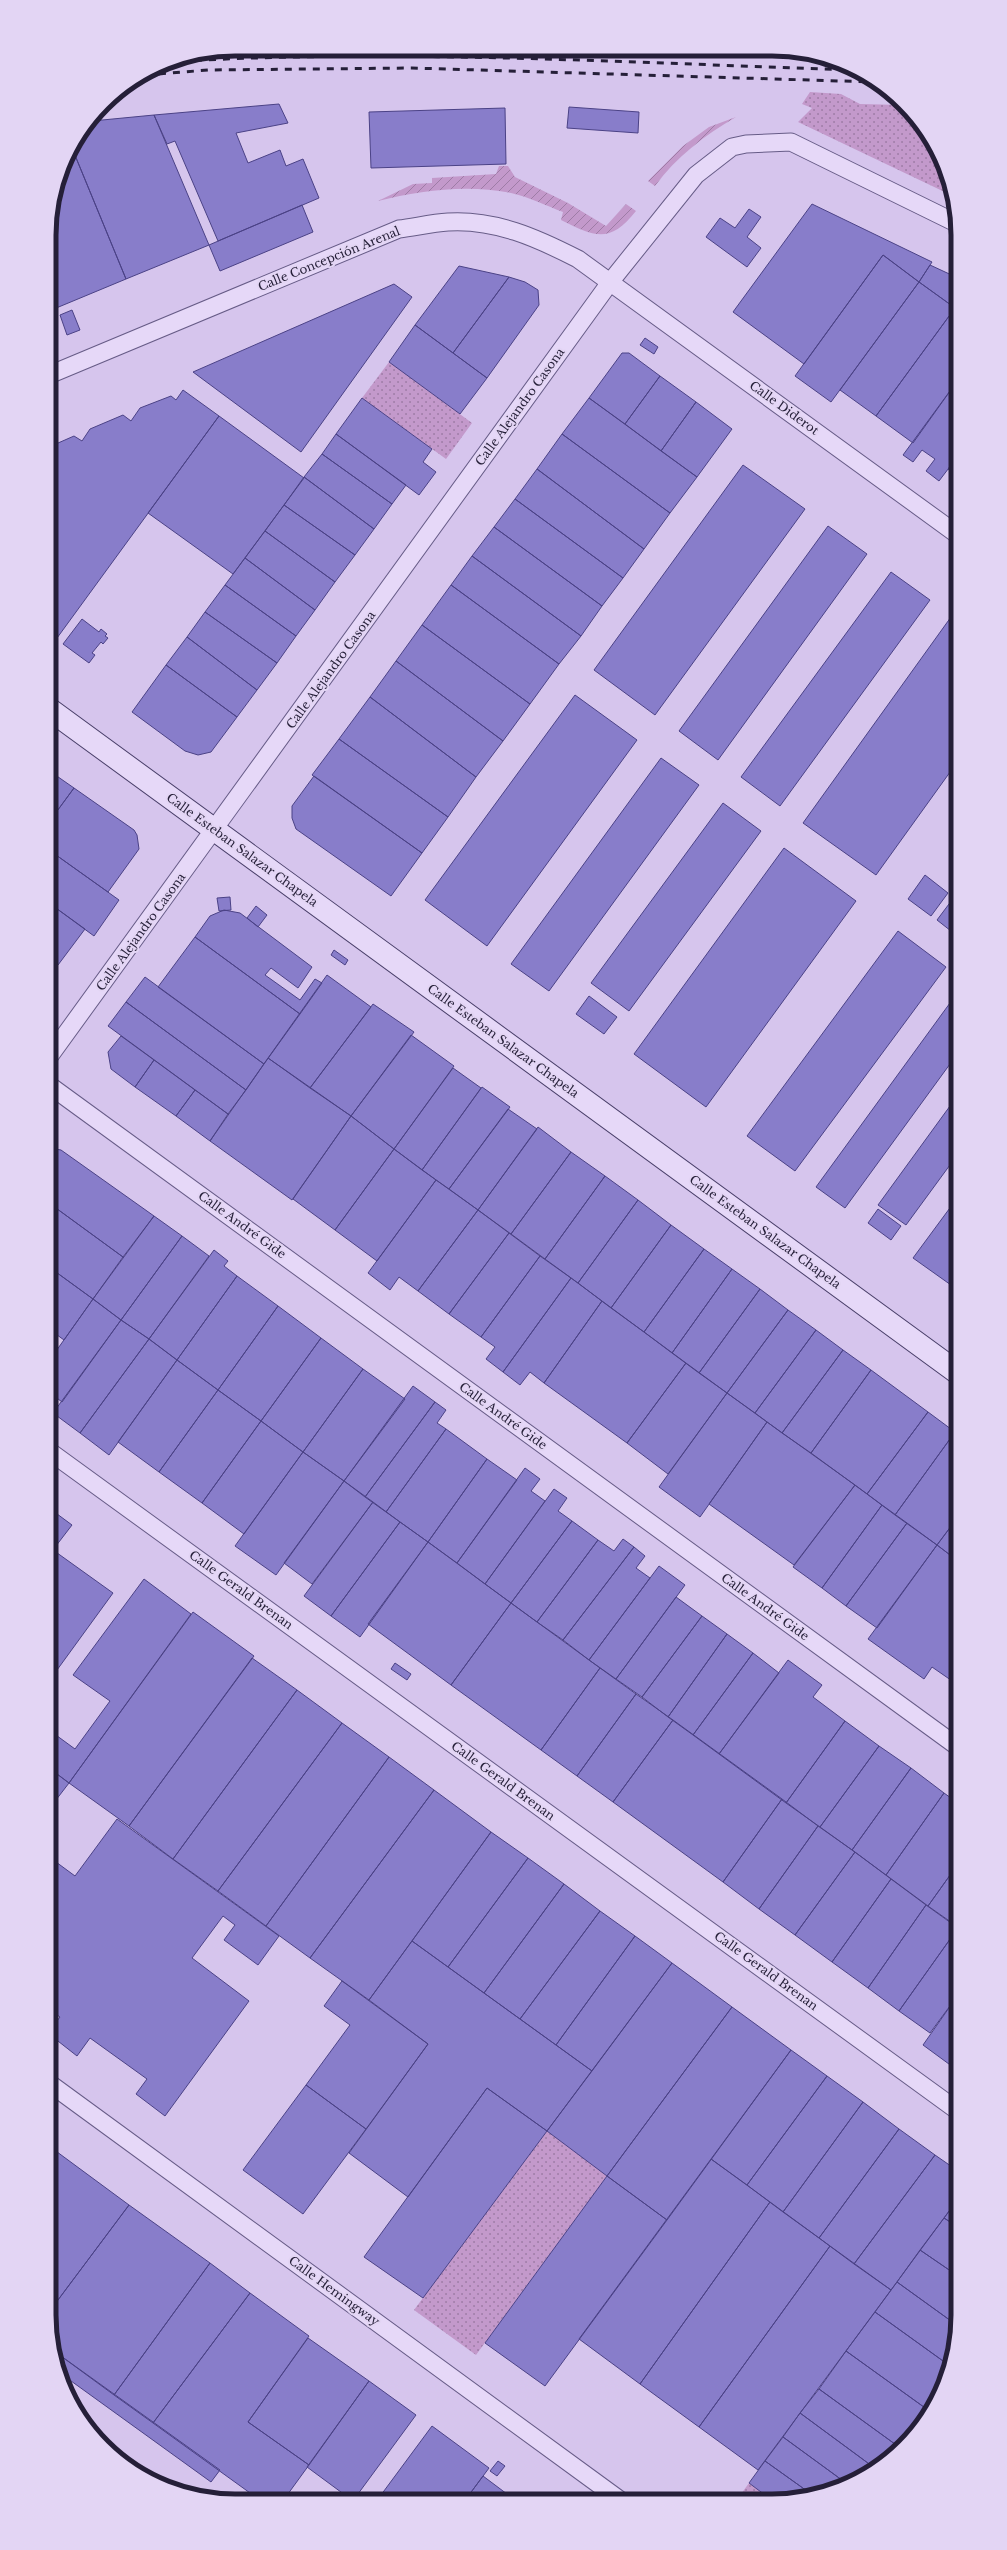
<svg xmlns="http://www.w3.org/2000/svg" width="1007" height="2550" font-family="'Libre Baskerville',serif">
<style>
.grass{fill:url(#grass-dots)}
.garden{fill:url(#garden-furrows)}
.building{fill:#887dca;stroke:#4b4286}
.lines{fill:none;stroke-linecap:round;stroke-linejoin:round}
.street-casing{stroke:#675c87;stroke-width:19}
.secondary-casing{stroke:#493f69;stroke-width:24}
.street{stroke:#e6d8f8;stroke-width:17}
.secondary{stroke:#e6d8f8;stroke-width:22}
.rail{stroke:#251f38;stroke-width:3;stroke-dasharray:7 7;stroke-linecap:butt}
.labels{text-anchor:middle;stroke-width:4;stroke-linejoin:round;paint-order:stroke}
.street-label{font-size:12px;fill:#251f38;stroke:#e3d5f4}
.rim{fill:none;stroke:#251f38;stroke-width:5}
</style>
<defs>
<pattern id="grass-dots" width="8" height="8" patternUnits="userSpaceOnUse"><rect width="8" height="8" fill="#c399cb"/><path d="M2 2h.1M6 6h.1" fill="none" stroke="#9e7ca6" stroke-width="1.8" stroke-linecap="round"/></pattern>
<pattern id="garden-furrows" width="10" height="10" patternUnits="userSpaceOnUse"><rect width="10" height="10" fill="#c399cb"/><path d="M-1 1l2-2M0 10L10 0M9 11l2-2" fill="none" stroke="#9e7ca6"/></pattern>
</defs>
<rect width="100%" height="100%" fill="#d6c5ed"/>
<!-- grass -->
<path class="grass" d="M810 92 841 94 860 104 902 105C924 131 948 160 953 196L798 122 812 108 802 104Z
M389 362 472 423 446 459 362 398Z
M547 2131 607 2176 476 2355 414 2310Z
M749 2483 773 2501H736Z"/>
<!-- garden -->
<path class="garden" d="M736 117C705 135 676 157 655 186L648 181 683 146 709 127Z
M499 166H508L515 177 568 203 606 226 626 204 636 211C610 244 595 237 561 220L563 212C547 206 529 197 511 193 468 184 421 190 378 201L413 184 432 183V178L496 174Z"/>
<!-- building -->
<path class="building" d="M279 104 288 123 236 133 248 163 280 150 286 166 303 159 319 198 218 241 175 141 167 144 154 115Z
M569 107 639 112 638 133 567 128Z
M505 108 506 164 371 168 369 112Z
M154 115 209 245 126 279 72 148 92 121Z
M72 148 126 279 49 311V223L68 153Z
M812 204 932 262 919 282 883 255 804 364 733 312Z
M302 205 313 232 220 271 209 245Z
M749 209 761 217 747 237 761 248 747 267 706 237 720 218 735 228Z
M883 255 919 282 831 402 795 376Z
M930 265 958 278V310L919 282Z
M459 266 509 277 453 353 415 325Z
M509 277 525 282 538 290 539 305 487 378 453 353Z
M919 282 955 308 876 416 840 390Z
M394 284 412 297 301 452 193 372Z
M955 308 958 310V380L913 443 876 416Z
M72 310 80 330 67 335 60 315Z
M415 325 487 378 460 414 389 362Z
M645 338 658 347 654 354 640 345Z
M622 353H629L660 376 625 424 589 398Z
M660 376 696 402 661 451 625 424Z
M958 380V456L939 481 926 471 935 459 922 450 913 462 903 455Z
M183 390 219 416 49 649V447L74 436 82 441 90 429 123 415 131 421 140 408 171 396 176 400Z
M362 398 432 449 423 462 436 472 419 495 336 434Z
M589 398 697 477 670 513 562 434Z
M696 402 732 429 697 477 661 451Z
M219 416 304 478 233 574 148 513Z
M336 434 406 485 392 504 322 454Z
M562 434 670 513 644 549 537 469Z
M322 454 392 504 374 529 304 477Z
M958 456V476L948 469Z
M743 465 805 509 655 715 594 670Z
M537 469 644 549 623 578 515 499Z
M304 477 374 529 355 555 284 505Z
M515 499 623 578 602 606 494 527Z
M284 505 355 555 335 582 265 531Z
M828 526 867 554 718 760 679 731Z
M494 527 602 606 581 636 472 556Z
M265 531 335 582 315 610 245 558Z
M472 556 581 636 559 664 451 585Z
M245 558 315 610 296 636 225 585Z
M891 572 930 600 780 806 741 777Z
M225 585 296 636 277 663 205 612Z
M451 585 559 664 530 704 422 625Z
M205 612 277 663 257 690 187 637Z
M951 617 958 621V761L876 875 803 823Z
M82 619 99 632 101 629 107 634 105 636 108 638 103 644 101 642 92 653 95 655 89 663 63 644Z
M422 625 530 704 503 741 396 661Z
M187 637 257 690 237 717 166 665Z
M396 661 503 741 476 777 370 697Z
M166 665 237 717 211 752 198 755 185 751 132 712Z
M575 695 637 740 487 946 425 900Z
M370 697 476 777 448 817 339 739Z
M339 739 448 817 422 853 312 775Z
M661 758 699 785 549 991 511 964Z
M51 772 74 788 49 822V774Z
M314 776 422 853 391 896 296 829 292 818V806Z
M74 788 134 830 137 835 139 849 108 892 49 850V822Z
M723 803 761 831 629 1011 591 983Z
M784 848 856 901 706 1107 634 1054Z
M49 850 119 900 94 936 49 903Z
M925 875 948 893 931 916 908 899Z
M958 892V921L951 931 937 920Z
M230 897 231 910 219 911 217 898Z
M49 903 85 929 58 965 49 958Z
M256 906 267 915 258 927 247 918Z
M224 910 240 913 312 967 298 988 271 968 265 975 300 1000 315 979 322 983 300 1014 195 937 210 916Z
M898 931 946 967 795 1171 747 1136Z
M195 937 300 1014 264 1064 158 987Z
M334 950 348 960 345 965 331 955Z
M49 958 55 963 49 971Z
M327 975 371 1007 310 1088 268 1058Z
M145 977 264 1064 246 1090 126 1002Z
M958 992V1053L845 1208 816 1187Z
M589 996 617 1017 604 1034 576 1014Z
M126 1002 246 1090 228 1114 108 1026Z
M373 1004 414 1032 351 1116 310 1088Z
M411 1035 454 1066 394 1149 351 1116Z
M121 1036 154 1060 135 1087 111 1069 108 1052Z
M268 1058 351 1116 292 1200 210 1141Z
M154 1060 195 1090 176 1116 135 1087Z
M453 1068 481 1088 422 1170 394 1149Z
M482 1087 510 1107 449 1189 422 1170Z
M195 1090 228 1114 210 1141 176 1116Z
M958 1095V1154L906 1225 878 1205Z
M508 1109 537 1129 478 1210 449 1189Z
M351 1116 394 1149 335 1230 293 1199Z
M538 1127 571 1152 511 1234 478 1210Z
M49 1148 61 1150 154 1216 123 1257 49 1203Z
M394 1149 436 1180 377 1261 335 1230Z
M571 1152 605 1176 545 1259 511 1234Z
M605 1176 638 1200 578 1283 545 1259Z
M436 1180 478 1210 418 1291 399 1277 390 1290 368 1273Z
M958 1197V1290L913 1258Z
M638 1200 671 1225 611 1308 578 1283Z
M49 1203 123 1257 93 1299 49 1267Z
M878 1209 901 1226 891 1240 868 1223Z
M478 1210 509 1233 449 1314 418 1291Z
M154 1216 182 1236 121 1320 93 1299Z
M671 1225 704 1249 644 1332 611 1308Z
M509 1233 540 1256 481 1337 449 1314Z
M182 1236 209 1256 149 1339 121 1320Z
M704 1249 732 1269 672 1353 644 1332Z
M214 1250 228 1261 224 1266 237 1276 177 1360 149 1339Z
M540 1256 571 1278 503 1372 486 1359 495 1347 481 1337Z
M49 1267 93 1299 64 1340 49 1329Z
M732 1269 760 1289 699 1373 672 1353Z
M237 1276 278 1306 218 1390 177 1360Z
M571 1278 602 1301 544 1383 530 1372 520 1385 503 1372Z
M760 1289 788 1310 727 1393 699 1373Z
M93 1299 121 1320 62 1402 49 1392V1361Z
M602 1301 686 1363 627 1443 544 1383Z
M278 1306 321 1338 261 1421 218 1390Z
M788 1310 816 1330 755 1413 727 1393Z
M121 1320 149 1339 80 1433 53 1413Z
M816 1330 843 1350 782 1433 755 1413Z
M321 1338 363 1369 303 1452 261 1421Z
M149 1339 177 1360 109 1455 80 1433Z
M843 1350 871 1370 811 1453 782 1433Z
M177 1360 218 1390 159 1472 118 1442Z
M686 1363 727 1393 668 1474 627 1443Z
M363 1369 405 1399 344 1481 303 1452Z
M871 1370 928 1412 867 1494 811 1453Z
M413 1386 435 1402 365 1497 344 1481Z
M218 1390 261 1421 202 1503 159 1472Z
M727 1393 767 1422 700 1517 659 1487Z
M435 1402 446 1410 437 1423 446 1429 386 1512 365 1497Z
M928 1412 955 1432 895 1515 867 1494Z
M261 1421 303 1452 244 1534 202 1503Z
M767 1422 855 1485 794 1565 709 1504Z
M958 1428V1517L937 1545 895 1515Z
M446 1429 487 1459 428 1542 386 1512Z
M303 1452 344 1481 276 1575 235 1546Z
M487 1459 517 1480 457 1563 428 1542Z
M525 1468 540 1479 531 1491 545 1501 485 1584 457 1563Z
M344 1481 373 1502 312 1584 284 1563Z
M855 1485 882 1505 822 1588 793 1567Z
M554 1489 567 1498 558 1511 572 1521 511 1603 485 1584Z
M373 1502 400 1522 331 1616 304 1596Z
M882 1505 907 1523 846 1606 822 1588Z
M49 1508 72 1525 49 1555Z
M958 1517V1561L937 1545Z
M572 1521 598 1540 537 1622 511 1603Z
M400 1522 428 1542 360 1637 331 1616Z
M907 1523 937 1545 877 1628 846 1606Z
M623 1539 634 1547 563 1640 537 1622 598 1540 614 1551Z
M428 1542 511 1603 451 1685 368 1624Z
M937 1545 958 1561V1685L932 1667 924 1679 868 1639Z
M634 1547 645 1556 636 1568 650 1578 589 1660 563 1640Z
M53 1550 113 1593 49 1681V1555Z
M659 1566 685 1585 616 1679 589 1660Z
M144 1579 191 1614 69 1783 49 1768V1730L75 1749 110 1701 73 1675Z
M676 1597 702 1616 642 1697 616 1679Z
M511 1603 600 1668 541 1750 451 1685Z
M193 1612 254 1656 129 1826 69 1783Z
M702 1616 727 1634 668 1717 642 1697Z
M727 1634 753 1653 693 1735 668 1717Z
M753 1653 779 1673 719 1754 693 1735Z
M252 1658 297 1690 173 1859 129 1826Z
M788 1660 822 1685 813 1697 845 1721 786 1803 719 1754Z
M395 1663 411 1674 407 1680 391 1669Z
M600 1668 636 1694 577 1776 541 1750Z
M297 1690 342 1723 218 1891 173 1859Z
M636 1694 673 1720 613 1802 577 1776Z
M673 1720 782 1799 723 1882 613 1802Z
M845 1721 879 1746 820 1827 786 1803Z
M342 1723 389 1757 266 1926 218 1891Z
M879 1746 911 1768 852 1850 820 1827Z
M389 1757 434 1790 310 1958 266 1926Z
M49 1768 69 1783 49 1809Z
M911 1768 944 1793 886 1875 852 1850Z
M434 1790 491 1832 369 2000 310 1958Z
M944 1793 958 1803V1864L928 1906 886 1875Z
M782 1799 818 1826 759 1909 723 1882Z
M117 1819 279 1936 258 1965 224 1940 235 1925 223 1916 192 1958 249 2001 165 2116 136 2094 147 2079 90 2038 77 2056 49 2034V2031L60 2017 49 2009V1871L56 1862 75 1876Z
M818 1826 855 1852 795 1935 759 1909Z
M491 1832 528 1858 448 1967 412 1941Z
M855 1852 891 1879 832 1962 795 1935Z
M528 1858 564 1884 484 1993 448 1967Z
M958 1864V1927L928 1906Z
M891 1879 926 1905 868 1988 832 1962Z
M564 1884 600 1911 520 2019 484 1993Z
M926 1905 958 1928 899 2011 868 1988Z
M600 1911 635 1936 556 2045 520 2019Z
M958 1928V1995L930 2033 899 2011Z
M635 1936 672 1963 592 2071 556 2045Z
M412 1941 592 2071 547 2131 487 2088 408 2197 349 2153 428 2044 369 2000Z
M672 1963 732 2007 607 2176 547 2131Z
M342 1981 428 2044 366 2129 306 2085 350 2025 324 2006Z
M958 1995V2061L953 2067 923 2045Z
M732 2007 791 2050 667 2220 607 2176Z
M791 2050 827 2076 747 2185 711 2159Z
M827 2076 863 2102 783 2212 747 2185Z
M306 2085 366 2129 303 2214 243 2170Z
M487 2088 547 2131 423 2298 364 2257Z
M863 2102 899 2129 819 2238 783 2212Z
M899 2129 935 2155 854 2264 819 2238Z
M49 2146 129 2205 49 2312Z
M935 2155 958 2171V2199L891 2290 854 2264Z
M711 2159 770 2202 640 2384 579 2339Z
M607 2176 667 2220 545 2386 485 2343Z
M958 2199V2227L944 2218Z
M770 2202 830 2246 699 2427 640 2384Z
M129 2205 210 2263 114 2395 54 2351 49 2312Z
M944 2218 958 2227V2276L920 2250Z
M830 2246 891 2290 758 2470 699 2427Z
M920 2250 958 2276V2326L897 2282Z
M210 2263 250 2293 153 2423 114 2395Z
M897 2282 958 2326 950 2366 875 2312Z
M250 2293 309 2336 248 2422 309 2465 285 2498H257L153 2423Z
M875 2312 950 2366 948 2375 928 2410 846 2351Z
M308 2338 369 2381 309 2465 248 2422Z
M54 2351 220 2470 211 2482 60 2373Z
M846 2351 928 2410 899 2447 819 2389Z
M369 2381 416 2415 355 2498H349L307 2467Z
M819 2389 899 2447 876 2469 800 2413Z
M800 2413 876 2469 846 2483 783 2437Z
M432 2426 489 2468 466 2499H378Z
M783 2437 846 2483 814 2496 765 2461Z
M498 2461 505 2466 497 2476 490 2471Z
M765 2461 814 2496 773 2501 749 2483Z
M483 2476 507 2494 515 2499H466Z"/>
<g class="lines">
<defs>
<path id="street" d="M49 375 399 229C415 227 432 223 448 222 495 219 537 238 578 259L958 535
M49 1057 611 281 696 175 732 147 746 144 791 142 956 223
M49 1085 958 1747
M49 1451 958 2111
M49 2083 620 2500"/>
<path id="secondary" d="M49 709 958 1373"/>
</defs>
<!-- street casing -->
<use href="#street" class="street-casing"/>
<!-- secondary casing -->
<use href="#secondary" class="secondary-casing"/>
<!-- street -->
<use href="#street" class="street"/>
<!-- secondary -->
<use href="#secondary" class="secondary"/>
<!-- rail -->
<path class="rail" d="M167 62C397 48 628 63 857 70
M145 75 208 70 412 68 874 82"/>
</g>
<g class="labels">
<!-- street labels -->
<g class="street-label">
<text transform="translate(329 259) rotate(-22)" y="4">Calle Concepción Arenal</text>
<text transform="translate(520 407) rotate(-54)" y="4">Calle Alejandro Casona</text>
<text transform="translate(784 408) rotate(36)" y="4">Calle Diderot</text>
<text transform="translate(331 670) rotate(-54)" y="4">Calle Alejandro Casona</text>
<text transform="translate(242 850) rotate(36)" y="4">Calle Esteban Salazar Chapela</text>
<text transform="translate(141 932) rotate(-54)" y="4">Calle Alejandro Casona</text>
<text transform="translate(503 1041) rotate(36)" y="4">Calle Esteban Salazar Chapela</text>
<text transform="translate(242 1225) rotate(36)" y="4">Calle André Gide</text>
<text transform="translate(765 1232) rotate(36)" y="4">Calle Esteban Salazar Chapela</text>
<text transform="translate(503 1416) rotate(36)" y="4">Calle André Gide</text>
<text transform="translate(241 1590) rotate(36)" y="4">Calle Gerald Brenan</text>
<text transform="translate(765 1607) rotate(36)" y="4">Calle André Gide</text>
<text transform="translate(503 1781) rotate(36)" y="4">Calle Gerald Brenan</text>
<text transform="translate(766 1971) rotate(36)" y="4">Calle Gerald Brenan</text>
<text transform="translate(334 2291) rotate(36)" y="4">Calle Hemingway</text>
</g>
</g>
<!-- crop -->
<path d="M0 0H1007V2550H0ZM235 56H772A179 179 0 0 1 951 235V2315A179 179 0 0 1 772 2494H235A179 179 0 0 1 56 2315V235A179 179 0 0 1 235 56Z" fill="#e3d5f4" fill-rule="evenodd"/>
<path class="rim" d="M235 56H772A179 179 0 0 1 951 235V2315A179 179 0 0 1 772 2494H235A179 179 0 0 1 56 2315V235A179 179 0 0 1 235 56Z"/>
</svg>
